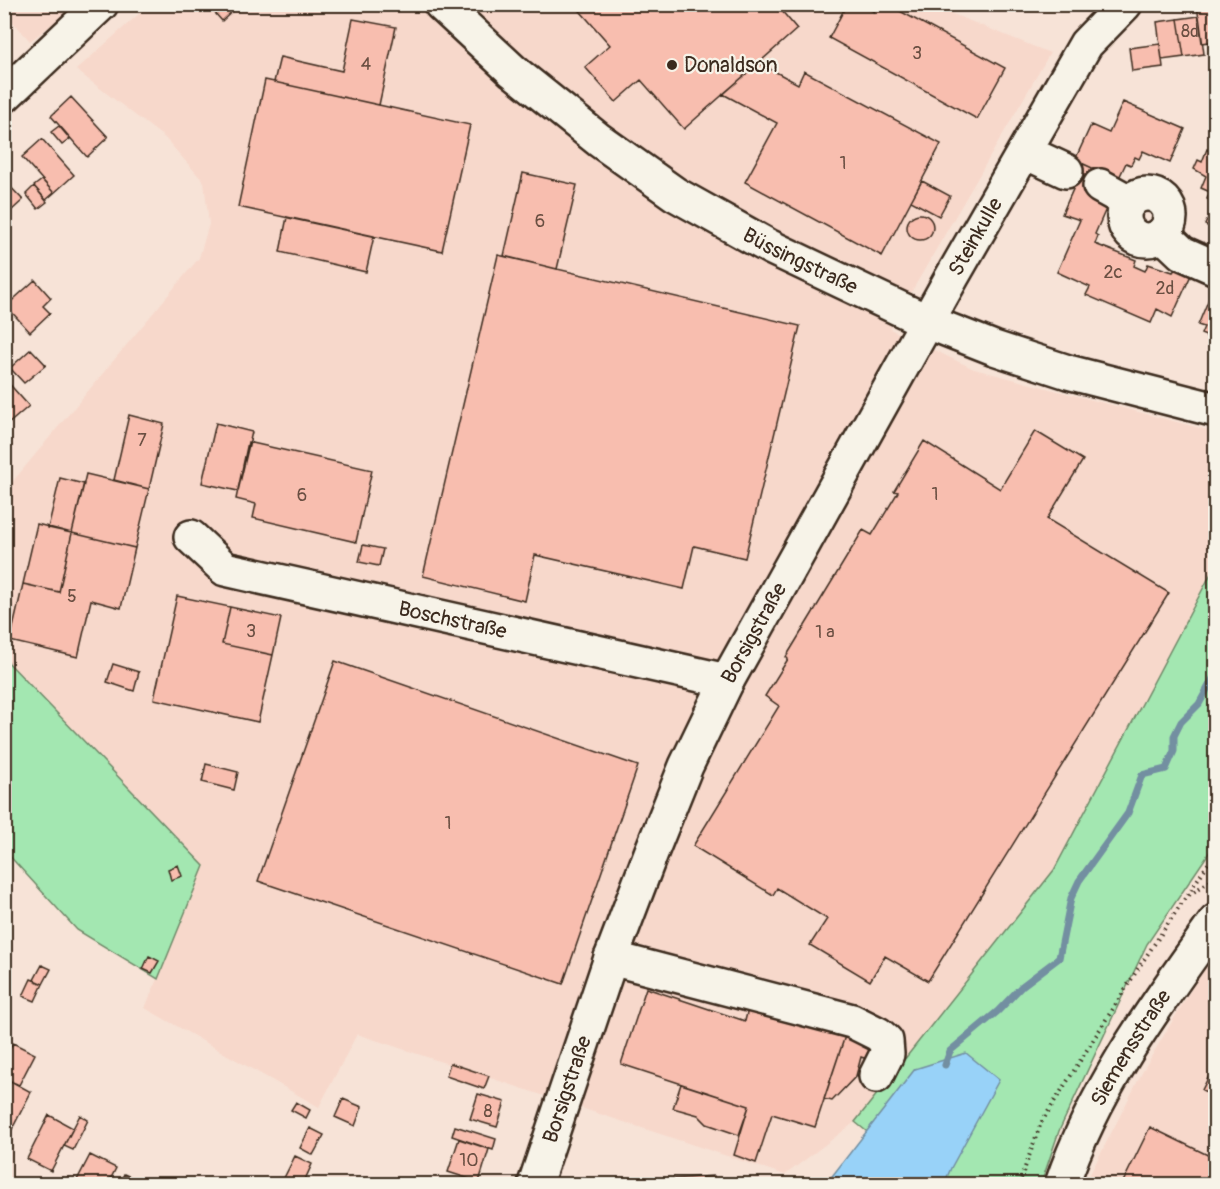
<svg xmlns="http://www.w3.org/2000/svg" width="1220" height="1189" font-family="Pangolin,sans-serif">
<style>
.built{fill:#f7d8cb}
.green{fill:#a3e7b1;stroke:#6f8868;stroke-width:1.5}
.water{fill:#98d2f8;stroke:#738fa1;stroke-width:1.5}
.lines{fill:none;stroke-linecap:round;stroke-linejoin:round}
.stream{stroke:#738fa1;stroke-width:7}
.building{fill:#f8beaf;stroke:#3b2a1e;stroke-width:1.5}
.minor-casing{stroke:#3b2a1e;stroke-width:38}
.major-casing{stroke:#3b2a1e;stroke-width:38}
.path{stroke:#3b2a1e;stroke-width:4;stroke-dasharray:1.5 4.5;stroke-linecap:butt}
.minor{stroke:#f7f3e8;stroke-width:33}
.major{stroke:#f7f3e8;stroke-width:33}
.poi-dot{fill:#3b2a1e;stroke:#f7f3e8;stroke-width:2}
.labels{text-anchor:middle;stroke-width:4.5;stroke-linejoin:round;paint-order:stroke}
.number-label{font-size:18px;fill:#6a4f42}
.poi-label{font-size:21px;fill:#3b2a1e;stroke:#f7f3e8;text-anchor:start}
.street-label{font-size:21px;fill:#3b2a1e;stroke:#f7f3e8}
</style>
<rect width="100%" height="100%" fill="#f7e3d7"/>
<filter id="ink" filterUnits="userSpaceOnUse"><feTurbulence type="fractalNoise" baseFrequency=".0167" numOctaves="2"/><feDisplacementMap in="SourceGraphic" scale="12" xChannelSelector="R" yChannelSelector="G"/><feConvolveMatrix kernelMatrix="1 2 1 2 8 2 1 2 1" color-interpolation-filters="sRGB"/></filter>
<g filter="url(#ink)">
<!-- built -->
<path class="built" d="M5 4H71V5L54 23 30 41 5 13Z
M149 5H930L1050 53 890 329 974 369 1215 432V566L1054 870 855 1122 785 1175 357 1034 319 1107 145 1008 204 866 5 658 4 492 199 258 209 224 204 182 165 138 76 70Z
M1215 949V1184H1085L1144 1069Z"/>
<!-- green -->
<path class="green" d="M1215 566V844L1147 944 1059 1131 1041 1184H916L920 1175 855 1122 1054 870Z
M4 658 204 866 158 979 77 930 5 851Z"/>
<!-- water -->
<path class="water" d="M966 1053 999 1080 951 1168 944 1184H826L915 1069Z"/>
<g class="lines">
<!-- stream -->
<path class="stream" d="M945 1065 950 1051 998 1011 1022 986 1059 958 1071 898 1079 881 1128 813 1142 775 1166 769 1174 751V736L1181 722 1199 704 1216 673"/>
</g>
<!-- building -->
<path class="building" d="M207 4H240L222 21Z
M574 4H776L797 29 684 129 641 80 616 102 585 67 610 45Z
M847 4H861L874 12 878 4H887L1005 68 977 119 829 38Z
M1216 4V41L1202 43 1197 5Z
M1199 16 1204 54 1184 57 1178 19Z
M353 19 396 27 379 105 274 82 280 57 342 71Z
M1178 19 1184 57 1162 60 1157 22Z
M1160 44 1163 67 1132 71 1129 48Z
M759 63 798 84 804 71 941 144 882 256 745 182 777 123 723 94Z
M265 80 470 125 442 251 238 207Z
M71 97 108 137 87 157 51 116Z
M1123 102 1185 129 1170 163 1143 151 1139 159 1135 157 1131 165 1126 163 1118 180 1075 160 1091 125 1109 133Z
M59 126 70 139 62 145 51 132Z
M42 139 74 175 54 193 22 157Z
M1207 149 1216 153V230L1205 225 1215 203 1207 199 1210 192 1201 188 1206 176 1194 169 1198 160 1202 162Z
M1072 159 1106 174 1109 202 1095 234 1098 236 1095 244 1136 260 1134 266 1145 271 1148 264 1173 272 1176 268 1191 275 1172 317 1157 309 1151 323 1086 295 1090 287 1057 272 1080 220 1062 214 1074 187 1061 181Z
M523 173 577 185 557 269 504 256Z
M4 180 23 200 11 211 6 205 4 206Z
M42 180 54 193 46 200 34 186Z
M922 181 950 196 939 216 911 201Z
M34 186 47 202 38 209 26 194Z
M907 227a13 13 0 1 1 26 0a13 13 0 1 1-26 0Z
M287 217 374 236 366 272 280 252Z
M498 255 800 326 745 558 694 546 684 589 535 555 525 601 423 576Z
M35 280 51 298 43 306 50 313 30 332 6 306Z
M1213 289 1216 290V340L1201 334 1204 327 1198 325Z
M31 349 46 365 24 383 10 368Z
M4 378 29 406 7 425 4 422Z
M129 415 164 424 149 489 114 480Z
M216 423 252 432 238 491 202 483Z
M1035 431 1083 460 1047 519 1169 593 928 981 885 956 870 981 810 945 827 919 777 888 773 895 693 846 779 706 765 696 788 659 786 657 863 530 872 535 898 492 894 491 924 441 1000 489Z
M248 442 372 470 356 542 253 518 256 504 236 499Z
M86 474 149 489 135 548 72 533Z
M60 478 84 484 72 533 48 528Z
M37 524 72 533 59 592 23 584Z
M72 533 135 548 121 608 91 600 78 657 10 641 23 584 59 592Z
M363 545 383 549 379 566 359 562Z
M177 596 230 607 222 644 273 655 258 722 154 699Z
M230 607 281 618 273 655 222 644Z
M335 661 638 766 563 984 258 881Z
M113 664 139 672 134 691 107 682Z
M206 764 238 772 234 790 202 782Z
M178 865 182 876 171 880 168 869Z
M149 956 159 961 152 973 143 969Z
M42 965 51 969 43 984 34 980Z
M31 979 43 984 35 1001 23 996Z
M646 988 745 1021 748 1009 778 1019 779 1016 845 1036 815 1127 772 1114 756 1163 734 1155 749 1106 621 1064Z
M845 1036 872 1045 867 1059 861 1057 856 1076 832 1101 824 1099Z
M13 1043 35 1054 19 1085 4 1078V1060Z
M1216 1062V1097L1202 1090Z
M450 1063 489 1076 484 1089 446 1076Z
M7 1079 31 1092 9 1135 4 1133V1083Z
M681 1084 749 1106 739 1135 707 1124 698 1115 673 1108Z
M478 1094 505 1102 497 1127 470 1119Z
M343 1099 362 1107 355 1126 335 1117Z
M296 1102 310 1110 306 1118 291 1110Z
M49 1115 73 1128 51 1171 27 1159Z
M80 1115 88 1120 73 1150 64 1146Z
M455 1126 496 1139 493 1150 452 1136Z
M1150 1127 1216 1159V1184H1122Z
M310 1128 324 1135 313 1155 300 1148Z
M459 1139 489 1149 479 1182 448 1172Z
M90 1155 116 1168 108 1184H75Z
M295 1156 312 1164 303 1184H281Z
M124 1174 133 1178 130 1184H119Z
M714 1176 715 1184H656V1180Z"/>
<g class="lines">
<defs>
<g id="minor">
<path id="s1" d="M441 4 513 71 599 140 675 194 770 247 928 322 994 348 1068 372 1216 410"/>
<path d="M1025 152 1066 171"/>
<path d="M1100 186 1129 202"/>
<circle cx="1147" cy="217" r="23"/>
<path d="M1162 234 1182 253 1216 268"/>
<path id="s2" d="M191 537 225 569 727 681"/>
<path d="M611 958 852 1021 878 1034 886 1041 887 1054 876 1076"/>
<path id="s3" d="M535 1184 611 958 651 853 686 766 727 681 952 277 1086 44 1125 4"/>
<path id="s4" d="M1062 1184C1095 1087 1157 1004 1216 921"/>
</g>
<path id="major" d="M4 96 101 4"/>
</defs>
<!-- minor casing -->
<use href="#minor" class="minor-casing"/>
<!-- major casing -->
<use href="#major" class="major-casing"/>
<!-- path -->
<path class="path" d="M1189 895 1216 877
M801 1180 806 1184
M1019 1184 1041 1123 1141 964 1216 852"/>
<!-- minor -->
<use href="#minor" class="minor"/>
<!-- major -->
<use href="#major" class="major"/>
</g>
</g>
<!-- markers -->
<circle class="poi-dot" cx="672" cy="65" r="6"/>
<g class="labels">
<!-- number labels -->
<g class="number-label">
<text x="1190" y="37">8d</text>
<text x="917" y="59">3</text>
<text x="366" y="70">4</text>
<text x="843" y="169">1</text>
<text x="540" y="227">6</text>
<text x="1113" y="278">2c</text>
<text x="1165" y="294">2d</text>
<text x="142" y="446">7</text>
<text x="935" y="500">1</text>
<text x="302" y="501">6</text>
<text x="72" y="602">5</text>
<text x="251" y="637">3</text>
<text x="825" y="638">1 a</text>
<text x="448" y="829">1</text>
<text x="488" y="1117">8</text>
<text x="469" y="1166">10</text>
</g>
<!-- poi labels -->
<g class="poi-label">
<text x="684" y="72">Donaldson</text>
</g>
<!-- street labels -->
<g class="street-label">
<text dy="7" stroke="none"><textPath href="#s3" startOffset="1048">Steinkulle</textPath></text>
<text dy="7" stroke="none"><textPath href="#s1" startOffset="444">Büssingstraße</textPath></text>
<text dy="7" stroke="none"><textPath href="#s2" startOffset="280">Boschstraße</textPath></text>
<text dy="7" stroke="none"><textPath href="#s3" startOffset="594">Borsigstraße</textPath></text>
<text dy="7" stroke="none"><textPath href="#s4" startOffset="153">Siemensstraße</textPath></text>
<text dy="7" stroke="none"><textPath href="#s3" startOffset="100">Borsigstraße</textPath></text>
</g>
</g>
<!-- margin -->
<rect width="1220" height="1189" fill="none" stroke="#f7f3e8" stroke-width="24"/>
<rect x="12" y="12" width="1196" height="1165" fill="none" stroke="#3b2a1e" stroke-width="2" filter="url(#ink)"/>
</svg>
